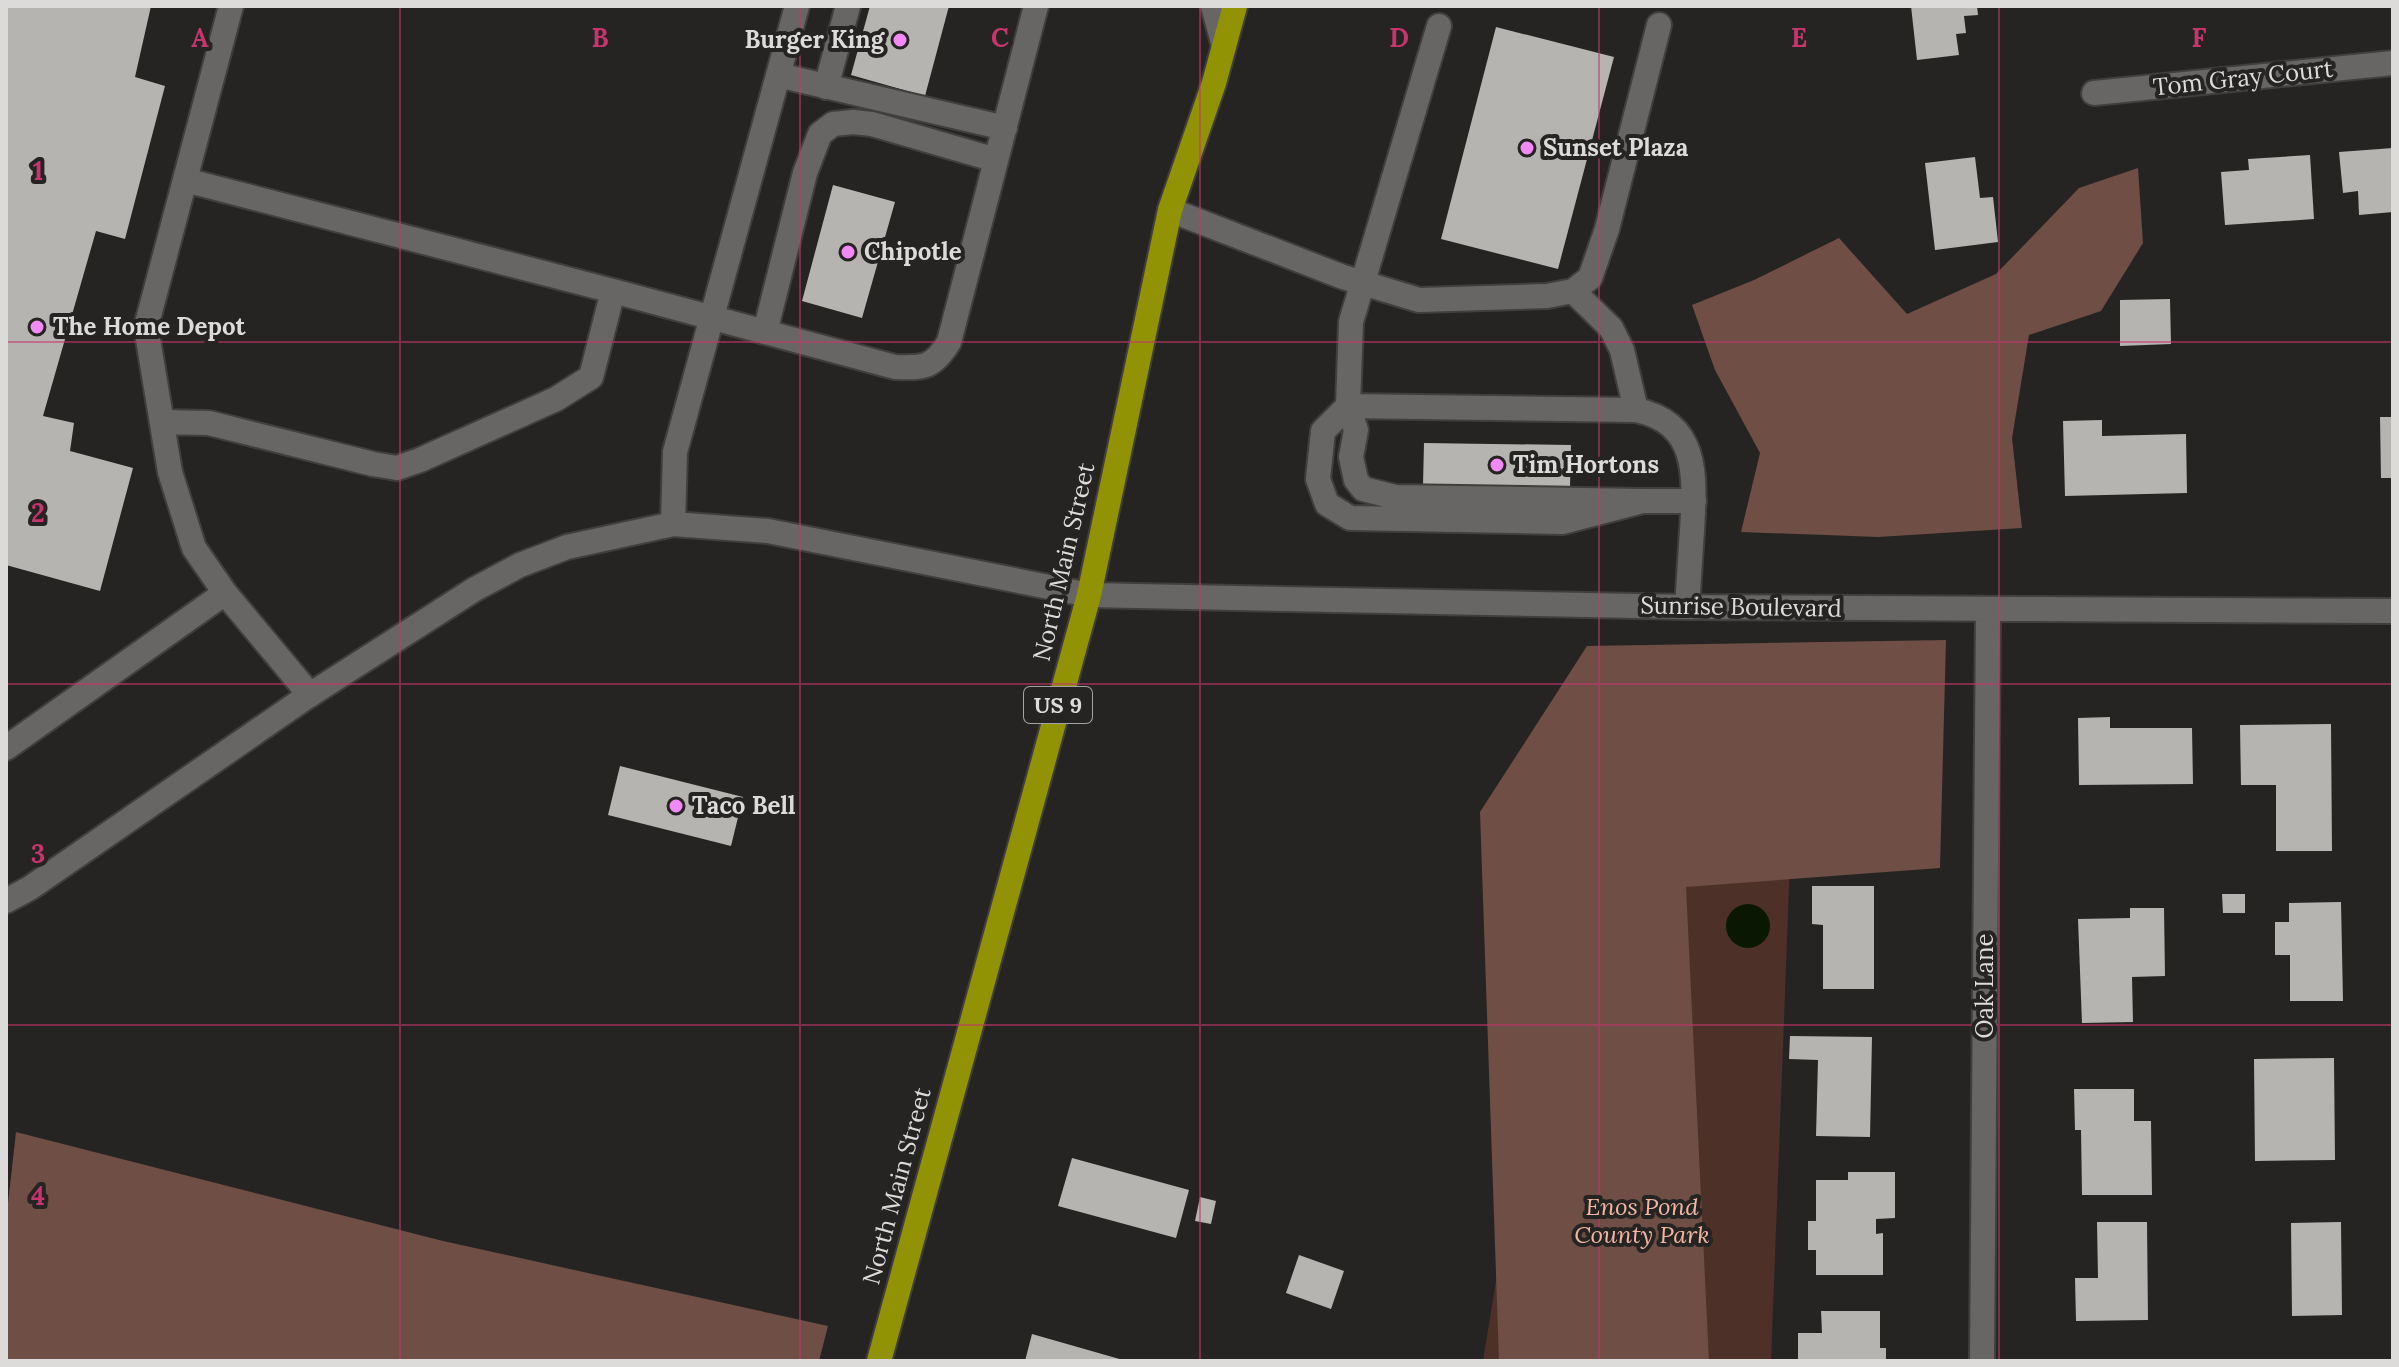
<svg xmlns="http://www.w3.org/2000/svg" width="2399" height="1367" font-family="Lora,serif">
<style>
.green{fill:#4d3128}
.forest{fill:#6e4e45}
.water{fill:#0a1803}
.building{fill:#b6b4b1}
.lines{fill:none;stroke-linecap:round;stroke-linejoin:round}
.minor-casing{stroke:#403f3d;stroke-width:28}
.highway-casing{stroke:#403f3d;stroke-width:28}
.minor{stroke:#686664;stroke-width:24}
.highway{stroke:#919304;stroke-width:24}
.grid{fill:none;stroke:#c6356e;stroke-width:2;stroke-opacity:0.55}
.poi-dot{fill:#f18af4;stroke:#262422;stroke-width:3}
.labels{text-anchor:middle;stroke-width:8;stroke-linejoin:round;paint-order:stroke}
.shield{fill:#262422;stroke:#a5a4a3;stroke-width:2}
.shield-label{font-size:22px;font-weight:bold;fill:#dcdbda}
.poi-label{font-size:24px;font-weight:bold;fill:#dcdbda;stroke:#262422;text-anchor:start}
.street-label{font-size:24px;fill:#dcdbda;stroke:#262422}
.park-label{font-size:24px;font-style:italic;fill:#f1b5a2;stroke:#262422}
.grid-label{font-size:26px;text-anchor:middle;font-weight:bold;fill:#c6356e;stroke:#262422;stroke-width:8;stroke-linejoin:round;paint-order:stroke}
</style>
<rect width="100%" height="100%" fill="#262422"/>
<!-- green -->
<path class="green" d="M1569 831 1790 861 1771 1361H1483Z"/>
<!-- forest -->
<path class="forest" d="M2138 168 2143 243 2101 311 2029 335 2012 438 2022 528 1878 537 1741 532 1760 453 1715 370 1692 305 1754 280 1839 238 1907 314 1996 274 2079 188Z
M1946 640 1940 868 1686 887 1709 1361H1499L1480 812 1587 646Z
M16 1132 443 1241 828 1326 819 1361H6V1221Z"/>
<!-- water -->
<path class="water" d="M1726 926a22 22 0 1 1 44 0a22 22 0 1 1-44 0Z"/>
<!-- building -->
<path class="building" d="M6 6H151L135 77 165 86 125 239 96 231 43 416 74 423 70 451 133 468 100 591 6 565Z
M870 6H949L925 96 851 75Z
M1911 6H1977L1978 15 1964 16 1966 33 1956 34 1959 55 1917 60Z
M1496 27 1614 57 1558 269 1441 239Z
M2393 148V212L2359 215 2358 191 2343 193 2339 152Z
M2310 155 2314 219 2225 225 2221 172 2249 170 2248 159Z
M1975 157 1980 198 1993 197 1998 242 1935 250 1925 163Z
M833 185 895 202 862 318 802 301Z
M2170 299 2171 344 2120 346V300Z
M2380 417H2393V478H2381Z
M2102 420V436L2186 434 2187 493 2065 496 2063 421Z
M1424 443 1571 445 1570 487 1423 485Z
M2110 717V728H2192L2193 784 2079 785 2078 718Z
M2331 724 2332 851H2276V785H2241L2240 725Z
M620 766 743 797 731 846 608 815Z
M1812 886H1874V989H1823V925L1812 924Z
M2222 894H2245V913H2223Z
M2341 902 2343 1001H2290V955H2275V922H2289V903Z
M2130 908H2164L2165 976 2132 977 2133 1022 2082 1023 2078 919 2130 918Z
M1790 1036 1872 1037 1870 1137 1816 1136 1818 1060 1789 1059Z
M2334 1058 2335 1160 2255 1161 2254 1059Z
M2074 1089H2134V1121H2151L2152 1195H2082L2081 1130H2075Z
M1072 1158 1189 1190 1176 1238 1058 1206Z
M1848 1172H1895V1218L1876 1219V1234L1883 1233V1275H1816V1250H1808V1221H1816V1180H1848Z
M1200 1197 1216 1201 1211 1224 1195 1221Z
M2097 1222H2147L2148 1320 2076 1321 2075 1278H2098Z
M2341 1222 2342 1315 2292 1316 2291 1223Z
M1299 1255 1344 1271 1331 1309 1286 1293Z
M1821 1311H1880V1348H1886V1361H1798V1333H1822Z
M1032 1334 1123 1360V1361H1025Z"/>
<g class="lines">
<defs>
<path id="minor" d="M231 6 146 327 170 472 194 548 225 593 310 695
M1213 6 1224 46
M1439 26 1351 322 1348 406 1323 431 1318 479 1327 504 1350 518 1563 522 1643 501H1694
M778 75 1005 128
M826 87 848 6
M2094 93 2393 63
M1170 210 1343 277 1419 300 1547 296 1573 291 1590 278 1607 229 1659 25
M613 291 895 367C924 368 933 368 949 342L1036 6
M1573 291 1611 328 1622 350 1636 410
M765 332 805 173 820 134 833 124 853 122 872 124 996 160
M162 422 209 423 373 464 397 468 420 460 556 399 591 377 613 291 185 180
M1643 501 1395 497 1363 489 1356 480 1351 457 1356 430 1348 406 1636 410C1700 423 1695 478 1692 531 1690 557 1689 582 1687 607
M673 524 675 452 797 6
M6 748 225 593
M6 901 30 888 305 698 475 589 520 565 567 547 673 524 768 531 1089 595 1687 607 2393 611
M1982 1361 1988 610"/>
<path id="highway" d="M879 1361 1089 595 1170 210 1214 83 1235 6"/>
</defs>
<!-- minor casing -->
<use href="#minor" class="minor-casing"/>
<!-- highway casing -->
<use href="#highway" class="highway-casing"/>
<!-- minor -->
<use href="#minor" class="minor"/>
<!-- highway -->
<use href="#highway" class="highway"/>
</g>
<!-- grid -->
<path class="grid" d="M400 6V1361M800 6V1361M1200 6V1361M1599 6V1361M1999 6V1361M6 342H2393M6 684H2393M6 1025H2393"/>
<!-- markers -->
<g class="poi-dot">
<circle cx="900" cy="40" r="8"/>
<circle cx="1527" cy="148" r="8"/>
<circle cx="848" cy="252" r="8"/>
<circle cx="37" cy="327" r="8"/>
<circle cx="1497" cy="465" r="8"/>
<circle cx="676" cy="806" r="8"/>
</g>
<g class="labels">
<!-- shield labels -->
<rect class="shield" x="1024" y="687" width="68" height="36" rx="6"/>
<g class="shield-label">
<text x="1058" y="713">US 9</text>
</g>
<!-- poi labels -->
<g class="poi-label">
<text x="884" y="48" text-anchor="end">Burger King</text>
<text x="1543" y="156">Sunset Plaza</text>
<text x="864" y="260">Chipotle</text>
<text x="53" y="335">The Home Depot</text>
<text x="1513" y="473">Tim Hortons</text>
<text x="692" y="814">Taco Bell</text>
</g>
<!-- street labels -->
<g class="street-label">
<text transform="translate(2243 78) rotate(-6)" y="8">Tom Gray Court</text>
<text transform="translate(1064 562) rotate(-77)" y="8">North Main Street</text>
<text transform="translate(1741 607) rotate(1)" y="8">Sunrise Boulevard</text>
<text transform="translate(1985 986) rotate(-90)" y="8">Oak Lane</text>
<text transform="translate(897 1186) rotate(-75)" y="8">North Main Street</text>
</g>
<!-- park labels -->
<g class="park-label">
<text x="1642" y="1215">Enos Pond<tspan x="1642" dy="28">County Park</tspan></text>
</g>
</g>
<g class="grid-label">
<text x="200" y="47">A</text>
<text x="600" y="47">B</text>
<text x="1000" y="47">C</text>
<text x="1399" y="47">D</text>
<text x="1799" y="47">E</text>
<text x="2199" y="47">F</text>
<text x="38" y="180">1</text>
<text x="38" y="522">2</text>
<text x="38" y="863">3</text>
<text x="38" y="1205">4</text>
</g>
<!-- border -->
<rect width="2399" height="1367" fill="none" stroke="#dcdbda" stroke-width="16"/>
</svg>
